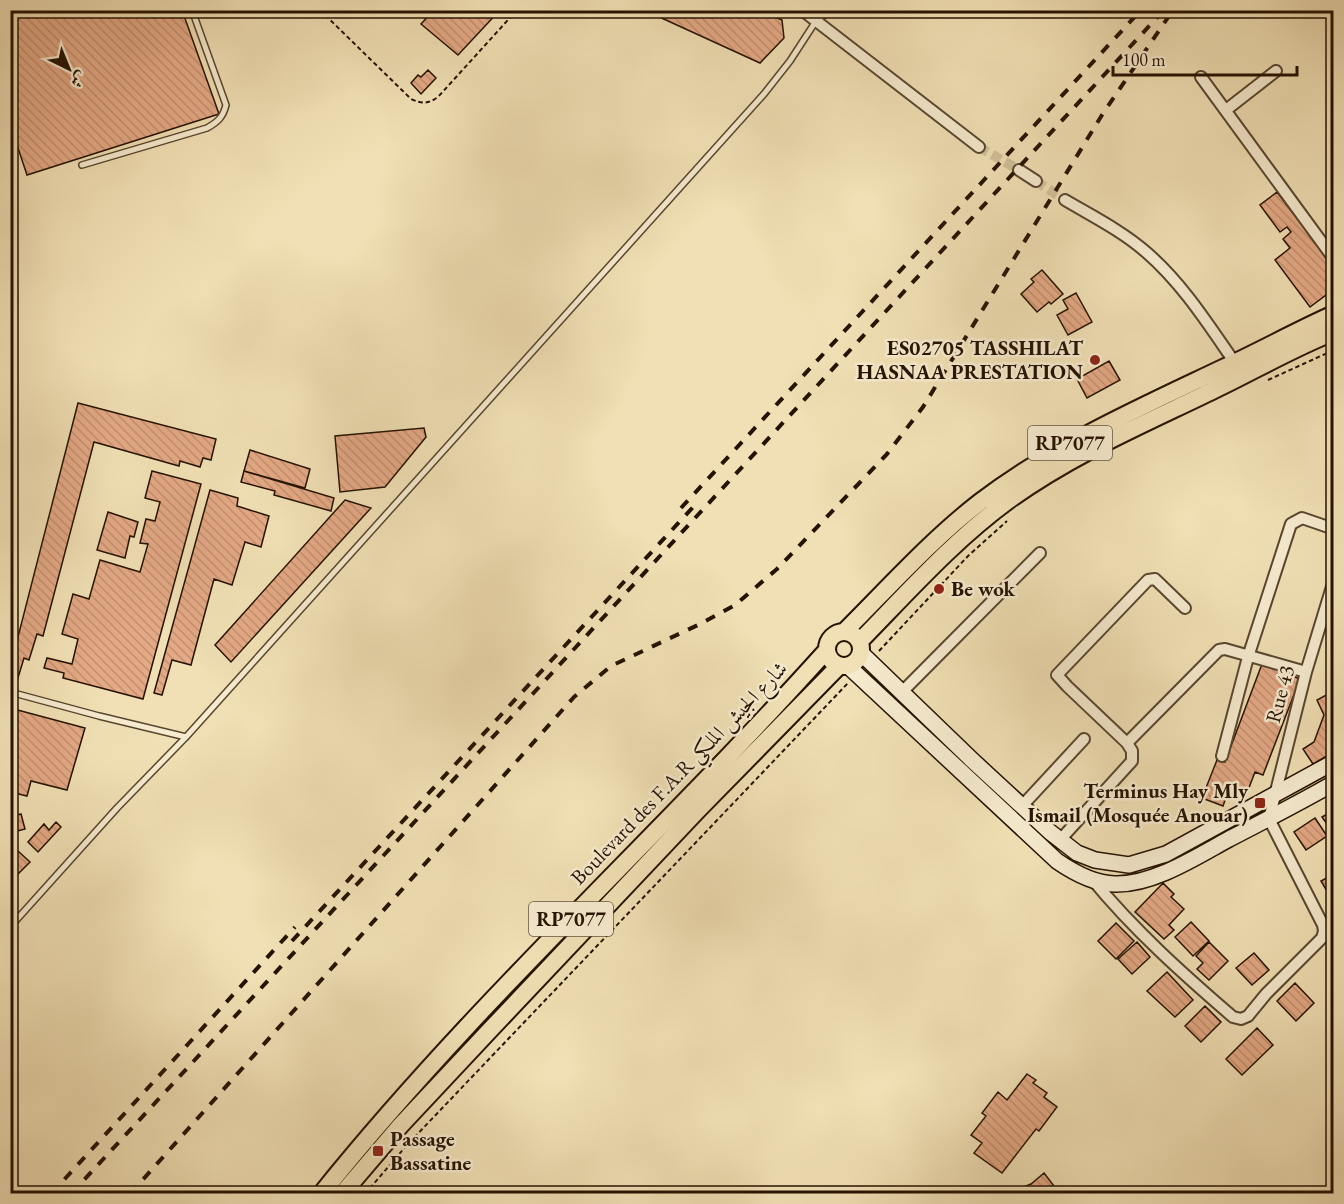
<svg xmlns="http://www.w3.org/2000/svg" width="1344" height="1204" font-family="'EB Garamond',Amiri,serif">
<style>
.building{fill:url(#building-back-hatch);stroke:#251202;stroke-width:1.5}
.lines{fill:none;stroke-linecap:round;stroke-linejoin:round}
.street-tunnel{stroke:#d2c19a;stroke-width:10;stroke-dasharray:10 5;stroke-linecap:butt}
.lane-casing{stroke:#58462f;stroke-width:8}
.street-casing{stroke:#58462f;stroke-width:14}
.secondary-casing{stroke:#251202;stroke-width:18}
.primary-casing{stroke:#251202;stroke-width:20}
.path{stroke:#251202;stroke-width:2;stroke-dasharray:4.5 3;stroke-linecap:butt}
.lane{stroke:#f6ebcf;stroke-width:5}
.street{stroke:#f6ebcf;stroke-width:10}
.secondary{stroke:#f6ebcf;stroke-width:15}
.primary{stroke:#f1e0b5;stroke-width:16}
.rail{stroke:#251202;stroke-width:4;stroke-dasharray:10 10;stroke-linecap:butt}
.poi-dot{fill:#8f2418;stroke:#f6ebcf;stroke-width:2}
.labels{text-anchor:middle;stroke-width:5;stroke-linejoin:round;paint-order:stroke}
.shield{fill:#f6ebcf;stroke:#645340;stroke-width:1.5}
.shield-label{font-size:20px;font-weight:bold;fill:#251202}
.poi-label{font-size:21px;font-weight:bold;fill:#251202;stroke:#f6ebcf;text-anchor:end}
.street-label{font-size:21px;fill:#251202;stroke:#f6ebcf}
</style>
<defs>
<pattern id="building-back-hatch" width="6" height="6" patternUnits="userSpaceOnUse" patternTransform="scale(1.5)"><rect width="6" height="6" fill="#e4a985"/><path d="M-1 5l2 2M0 0l6 6M5-1l2 2" fill="none" stroke="#c39071"/></pattern>
</defs>
<rect width="100%" height="100%" fill="#f1e0b5"/>
<filter id="stains"><feTurbulence type="fractalNoise" baseFrequency=".00333" numOctaves="4"/><feColorMatrix values="0 0 0 0 .2 0 0 0 0 .09 0 0 0 0 .02 0 0 0 .5 -.17"/></filter>
<radialGradient id="worn" r=".72"><stop offset=".6" stop-color="#630" stop-opacity="0"/><stop offset="1" stop-color="#630" stop-opacity=".3"/></radialGradient>
<!-- building -->
<path class="building" d="M10 10H182L219 114 27 175 10 124Z
M434 10H500L458 55 421 24Z
M760 10 782 20 784 38 760 63 644 10Z
M428 70 436 78 421 94 411 83 418 75 421 77Z
M1277 192 1334 267V289L1310 307 1275 260 1290 248 1283 239 1291 232 1287 227 1280 232 1260 205Z
M1042 270 1063 294 1051 304 1049 302 1037 312 1021 294 1034 282 1031 279Z
M1076 293 1092 322 1068 335 1057 315 1068 309 1063 300Z
M1109 361 1120 380 1087 398 1077 379Z
M78 403 216 439 211 460 203 458 200 467 180 461 179 466 94 442 43 636 37 634 29 660 24 658 17 681 10 679V668Z
M424 428 426 437 385 487 340 492 335 436Z
M250 450 310 469 305 488 244 471Z
M152 471 201 484 143 699 63 678 64 673 44 668 47 658 72 664 78 639 62 634 73 594 89 599 100 560 140 572 148 544 140 543 146 519 155 521 160 502 145 498Z
M244 471 334 498 331 511 274 495 275 491 241 482Z
M210 490 238 498 237 506 269 516 261 547 245 542 232 585 214 579 191 665 172 660 162 695 154 693Z
M345 500 371 508 231 662 215 645Z
M108 512 138 522 134 537 130 536 125 558 97 550Z
M1262 664 1300 679 1263 775 1255 772 1245 798 1228 792 1223 806 1202 798 1217 760 1225 762Z
M1334 680V752L1313 764 1303 749 1314 742 1324 715 1317 700 1332 692 1328 684Z
M10 708 85 728 67 790 31 781 27 796 10 792Z
M1334 810V834L1322 817Z
M21 814 25 829 10 833V817Z
M1315 818 1327 836 1306 850 1294 832Z
M56 822 61 827 38 852 28 842 44 824 49 830Z
M18 851 30 862 10 882V859Z
M1334 874V903L1321 881Z
M1163 883 1174 894 1171 897 1184 909 1169 925 1174 930 1164 939 1135 912Z
M1191 922 1209 941 1193 956 1175 937Z
M1116 923 1134 941 1116 959 1098 941Z
M1137 942 1150 957 1132 974 1118 959Z
M1209 942 1228 961 1209 980 1197 969 1203 963 1196 956Z
M1254 953 1269 970 1252 985 1236 968Z
M1167 972 1193 1000 1175 1017 1147 991Z
M1295 983 1314 1003 1296 1021 1277 1001Z
M1205 1006 1221 1022 1201 1042 1185 1026Z
M1257 1028 1273 1045 1242 1075 1226 1059Z
M1027 1074 1036 1080 1033 1083 1047 1093 1044 1097 1057 1107 1039 1131 1036 1129 1002 1173 974 1153 982 1143 971 1135 986 1116 982 1113 998 1092 1007 1100Z
M1044 1173 1060 1194H1015L1014 1191 1031 1184Z"/>
<g class="lines">
<!-- street-tunnel -->
<path class="street-tunnel" d="M979 147 1019 170
M1036 181 1065 200"/>
<defs>
<path id="lane" d="M82 165 207 128C218 122 223 117 226 105L192 10
M10 692 99 716 186 737
M10 927 117 808 186 737 764 94 790 61 816 21 831 10"/>
<path id="street" d="M802 10 979 147
M1201 77 1334 259
M1226 110 1276 71
M1019 170 1036 181
M1065 200C1092 216 1122 231 1146 252 1182 283 1208 324 1235 363
M902 692 1040 553
M1127 743 1067 686 1057 675 1148 580 1155 579 1185 608
M1222 756 1248 657 1291 524 1302 518 1334 529
M1022 806 1084 739
M1060 840 1132 761V751L1127 743 1219 650 1225 649 1306 672
M1092 879C1134 930 1183 974 1233 1017L1241 1019 1248 1016 1266 994 1322 938 1324 931 1323 925 1269 819 1306 672 1334 580"/>
<path id="secondary" d="M861 653 972 760 1050 832 1077 853 1095 860 1129 865 1166 854 1334 762
M848 666 1057 861C1073 872 1094 884 1115 884 1153 885 1196 857 1229 839 1264 821 1299 803 1334 783"/>
<path id="primary" d="M845 631C889 587 931 540 980 502 1055 445 1139 408 1223 368 1260 351 1296 331 1334 314
M827 649a17 17 0 1 1 34 0a17 17 0 1 1-34 0Z
M860 641C908 592 954 540 1009 500 1073 454 1144 424 1214 390 1254 371 1293 348 1334 332
M321 1194C476 1001 662 834 827 650
M342 1194 400 1126 489 1031 697 811 839 666"/>
</defs>
<!-- lane casing -->
<use href="#lane" class="lane-casing"/>
<!-- street casing -->
<use href="#street" class="street-casing"/>
<!-- secondary casing -->
<use href="#secondary" class="secondary-casing"/>
<!-- primary casing -->
<use href="#primary" class="primary-casing"/>
<!-- path -->
<path class="path" d="M320 10 411 99C422 104 428 104 438 97L517 10
M1268 380 1334 350
M879 651 968 556 1007 521
M365 1194 407 1145 848 683"/>
<!-- lane -->
<use href="#lane" class="lane"/>
<!-- street -->
<use href="#street" class="street"/>
<!-- secondary -->
<use href="#secondary" class="secondary"/>
<!-- primary -->
<use href="#primary" class="primary"/>
<!-- rail -->
<path class="rail" d="M681 508 1141 10
M292 941 695 505
M51 1194 295 927
M71 1194 1164 10
M130 1194 574 697 611 666 700 624 735 605 777 569 887 454 923 407 1102 115 1173 10"/>
</g>
<!-- markers -->
<g class="poi-dot">
<circle cx="1095" cy="360" r="6"/>
<circle cx="939" cy="589" r="6"/>
<rect x="1254" y="797" width="12" height="12" rx="3"/>
<rect x="372" y="1145" width="12" height="12" rx="3"/>
</g>
<g class="labels">
<!-- shield labels -->
<g class="shield">
<rect x="1028" y="426" width="84" height="34" rx="4.5"/>
<rect x="529" y="902" width="84" height="34" rx="4.5"/>
</g>
<g class="shield-label">
<text x="1070" y="450">RP7077</text>
<text x="571" y="926">RP7077</text>
</g>
<!-- poi labels -->
<g class="poi-label">
<text x="1083" y="355">ES02705 TASSHILAT<tspan x="1083" dy="24">HASNAA PRESTATION</tspan></text>
<text x="951" y="596" text-anchor="start">Be wok</text>
<text x="1248" y="798">Terminus Hay Mly<tspan x="1248" dy="24">Ismail (Mosquée Anouar)</tspan></text>
<text x="390" y="1146" text-anchor="start">Passage<tspan x="390" dy="24">Bassatine</tspan></text>
</g>
<!-- street labels -->
<g class="street-label">
<text transform="translate(1280 694) rotate(-75)" y="7">Rue 43</text>
<text transform="translate(679 773) rotate(-46)" y="7">Boulevard des F.A.R شارع الجيش الملكي</text>
</g>
</g>
<!-- margin -->
<rect width="1344" height="1204" fill="none" stroke="#f1e0b5" stroke-width="36"/>
<rect x="12" y="12" width="1320" height="1180" fill="none" stroke="#251202" stroke-width="3"/>
<rect x="18" y="18" width="1308" height="1168" fill="none" stroke="#251202" stroke-width="1.5"/>
<!-- north arrow -->
<g transform="translate(69 69) rotate(137)" stroke="#f6ebcf" stroke-width="4.5" paint-order="stroke">
<path d="M0-4.5L10 22L0 15L-10 22Z" fill="#251202"/>
<text y="-9" font-size="16" font-weight="bold" text-anchor="middle" fill="#251202">ش</text>
</g>
<!-- scale -->
<path d="M1113 66v9h184v-9" fill="none" stroke="#251202" stroke-width="3"/>
<text x="1122" y="66" font-size="18" fill="#251202" stroke="#f6ebcf" stroke-width="4.5" paint-order="stroke">100 m</text>
<rect width="100%" height="100%" filter="url(#stains)"/>
<rect width="100%" height="100%" fill="url(#worn)"/>
</svg>
